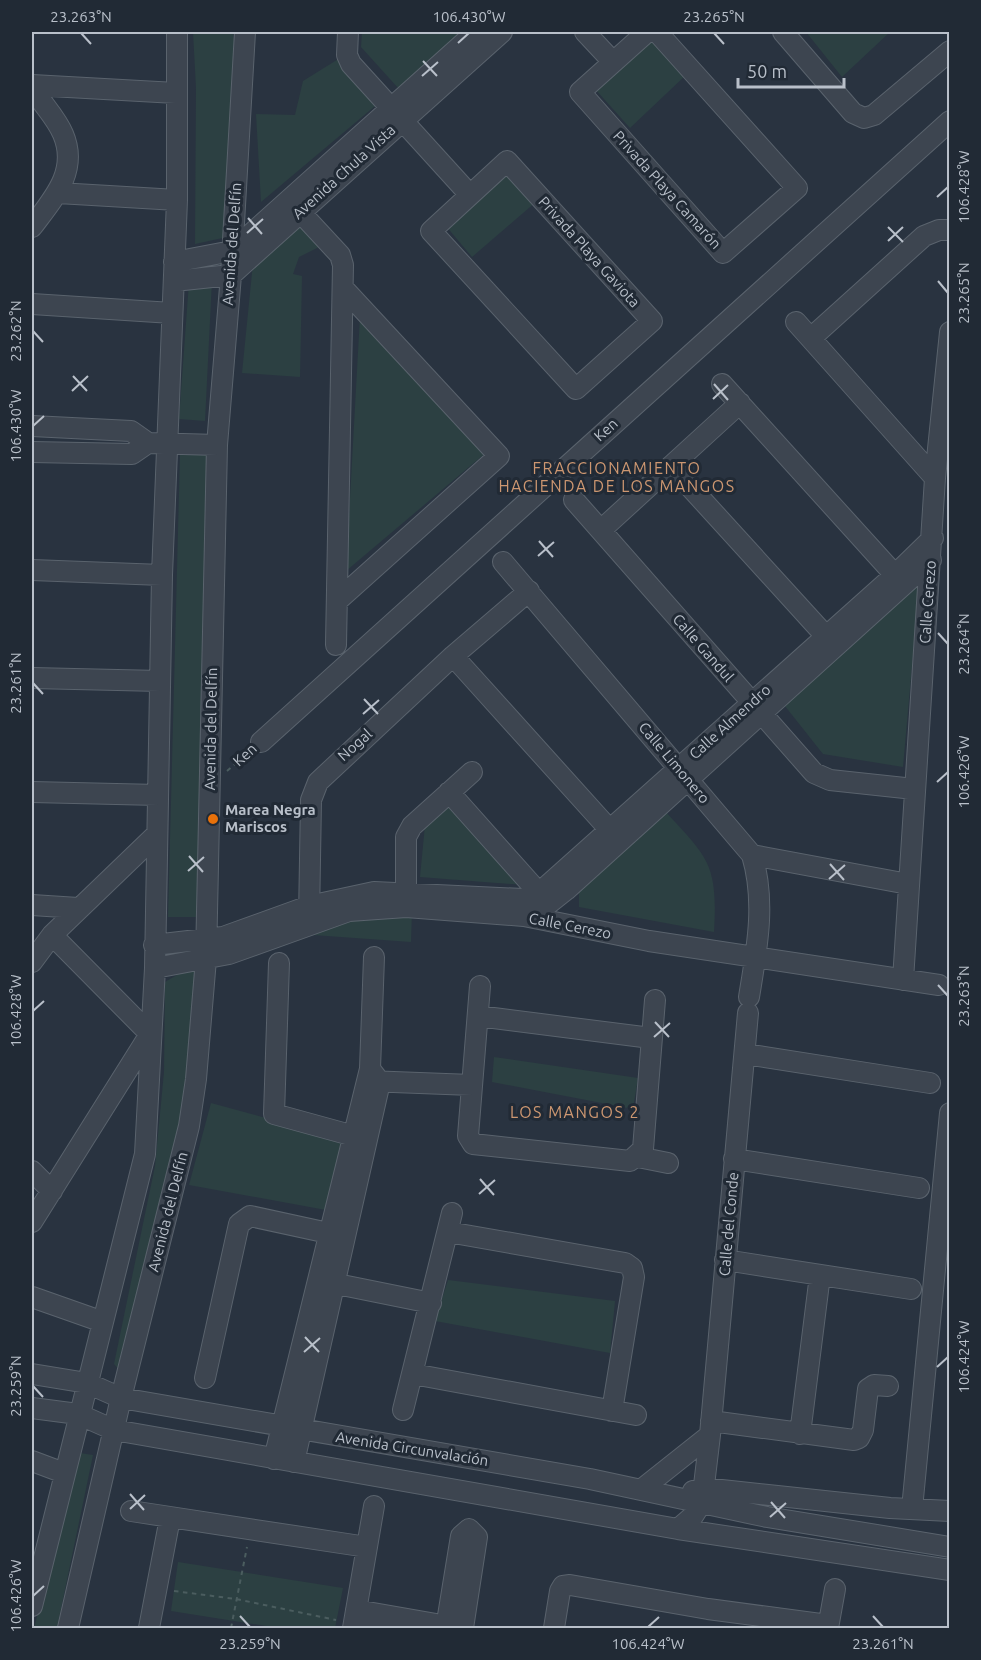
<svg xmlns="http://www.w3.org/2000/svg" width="981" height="1660" font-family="Ubuntu,sans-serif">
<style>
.green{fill:#2c4042}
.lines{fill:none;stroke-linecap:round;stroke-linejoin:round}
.minor-casing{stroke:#5a636d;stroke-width:22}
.path{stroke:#4b5d5f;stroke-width:2;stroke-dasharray:4.5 4.5;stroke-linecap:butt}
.minor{stroke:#3d4550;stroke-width:20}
.ticks{fill:none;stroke:#b9c0ca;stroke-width:2}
.food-dot{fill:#e8710a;stroke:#212a35;stroke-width:2}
.labels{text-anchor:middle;stroke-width:6;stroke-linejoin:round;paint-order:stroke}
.street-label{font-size:15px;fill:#b9c0ca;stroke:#212a35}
.poi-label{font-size:15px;font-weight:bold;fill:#b9c0ca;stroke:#212a35;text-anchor:start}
.neighbourhood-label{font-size:16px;letter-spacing:1.5px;fill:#cd9771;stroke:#212a35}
.neatline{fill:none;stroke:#b9c0ca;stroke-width:2}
.ticks-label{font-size:15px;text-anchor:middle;fill:#b9c0ca}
</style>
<rect width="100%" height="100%" fill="#293340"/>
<!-- green -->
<path class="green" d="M193 32H233L239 84 227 237 195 244 196 88Z
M362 32H461L399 89 361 47Z
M806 32H890L842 77Z
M652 35 686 75 630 128 595 89Z
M340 58 381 101 261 202 256 114 295 115 303 81Z
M511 170 537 201 472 257 446 226Z
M298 221 325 244 299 257 293 274 302 276 300 377 242 373 253 263Z
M212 280 205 421 179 419 189 282Z
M360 316 488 451 346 571Z
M211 453 199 917H168L180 454Z
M920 575 903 767 823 754 781 701Z
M451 803 524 885 420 877 425 825Z
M664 810C708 858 718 863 714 932L579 907V885Z
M371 909 412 911 411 942 299 934Z
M182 972H198L181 1123 122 1373 114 1364 155 1166 164 1072 165 982Z
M494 1057 638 1078 633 1109 492 1082Z
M211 1103 343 1139 326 1210 189 1185Z
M448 1280 615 1301 610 1353 435 1321Z
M80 1453 93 1455 57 1628H34Z
M178 1562 343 1588 335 1628H279L171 1611Z"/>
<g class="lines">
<defs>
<path id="minor" d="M348 32 347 55 351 64 470 195
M585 32 613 62
M647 32 580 92 723 253 797 188 657 32
M783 32 853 113 864 118 874 115 950 51
M32 85 176 93
M32 87C41 103 56 117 63 134 79 171 53 199 32 227
M507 161 652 321 576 389 431 231Z
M58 193 177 200
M289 200 340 255 343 265 336 645
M174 262 232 251 476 32
M174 281 231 275 502 32
M32 304 172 313
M796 322 935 478
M811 338 924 236 939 230H950
M722 384 895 575 899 586
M32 426 131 431 148 443 217 445
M32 452 132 454 148 443
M671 466 833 644
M574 500 814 773 830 780 914 789
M601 530 740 403
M503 562 752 855C766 902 757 948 749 997
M32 570 162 575
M337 601 499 456 344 289
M453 656 618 839
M32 678 160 681
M261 742 950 121
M32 792 158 795
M449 792 539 893
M752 855 908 884
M406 904V837L412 826 472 772
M32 905 78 908
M524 916 542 909 566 890 931 560
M309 918 311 800 318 782 453 656 529 591
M154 945 223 937 309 906 374 892 523 899 539 893 895 575 933 538
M32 962 52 935 157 834
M279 963 274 1114 365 1139
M155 968 229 954 349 911 406 907 524 916 649 941 939 985
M903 980 935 478 950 332
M480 986 468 1136 473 1144 630 1161 643 1149 655 1000
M478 1016 651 1038
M745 1054 930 1083
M367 1081 472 1085
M638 1157 668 1163
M734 1159 919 1188
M32 1171 52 1191
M32 1222 150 1034 52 935
M448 1232 625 1263 632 1268 634 1277 612 1411
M725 1260 911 1289
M322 1281 431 1303
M32 1297 103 1322
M32 1374 87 1383 121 1398 590 1479 767 1517 950 1547
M413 1374 636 1415
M205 1378 239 1224 250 1216 342 1236
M32 1408 78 1414 114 1430 678 1529 950 1570
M403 1410 452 1213
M711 1421 854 1440 859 1438 863 1430 868 1389 874 1385 888 1386
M800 1434 820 1275
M274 1459 370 1069 374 957
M32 1461 64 1473
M294 1462 380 1082 370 1069
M642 1489 710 1435
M693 1491 703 1488 890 1508 950 1511
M912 1509 950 1113
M131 1511 367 1547
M678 1529 693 1516 702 1502 710 1435 748 1013
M32 1606 145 1154 155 968 162 575 177 200V32
M356 1610 459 1628
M354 1624 380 1628
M68 1628 121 1398 189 1126 196 1079 206 959 217 445 231 275 245 32
M149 1628 170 1518
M353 1628 374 1506
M446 1628 461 1536 469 1529 477 1537 463 1628
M554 1628 560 1591 563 1586 570 1585 708 1609 828 1625
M828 1628 835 1589"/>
</defs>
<!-- minor casing -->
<use href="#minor" class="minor-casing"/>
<!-- path -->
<path class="path" d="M227 771 248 753
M174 1591 236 1599 336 1620
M231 1628 247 1547"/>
<!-- minor -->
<use href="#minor" class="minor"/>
</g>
<!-- ticks -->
<path class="ticks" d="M81 33 91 44M714 33 724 44M458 43 469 33M423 61 437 76M422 76 438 62M937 197 948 187M248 218 262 234M888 227 903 242M247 233 263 219M888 241 903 227M938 281 948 293M33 331 43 342M73 376 87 391M714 384 728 400M72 391 88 376M713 399 728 385M33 426 44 416M539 541 553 557M538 556 554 542M938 633 948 644M33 683 43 694M364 699 378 714M363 714 379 700M937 782 948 772M189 856 203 872M830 864 844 880M188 871 204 857M829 879 845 865M938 985 948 996M33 1011 44 1001M655 1022 669 1037M654 1037 670 1023M480 1179 494 1195M479 1194 495 1180M305 1337 319 1352M304 1352 320 1338M937 1367 948 1357M33 1386 43 1397M130 1494 144 1510M771 1502 785 1518M130 1509 145 1495M770 1517 786 1503M33 1596 44 1586M240 1616 250 1627M873 1616 883 1627M648 1627 659 1617"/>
<!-- markers -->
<circle class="food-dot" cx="213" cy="819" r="6"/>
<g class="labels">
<!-- street labels -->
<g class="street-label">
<text transform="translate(344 172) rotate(-42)" y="5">Avenida Chula Vista</text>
<text transform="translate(667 190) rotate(48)" y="5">Privada Playa Camarón</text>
<text transform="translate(232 244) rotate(-86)" y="5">Avenida del Delfín</text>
<text transform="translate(589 252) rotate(48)" y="5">Privada Playa Gaviota</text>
<text transform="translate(606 430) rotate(-42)" y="5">Ken</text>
<text transform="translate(928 602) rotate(-86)" y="5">Calle Cerezo</text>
<text transform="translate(703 648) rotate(49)" y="5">Calle Gandul</text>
<text transform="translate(730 722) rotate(-42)" y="5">Calle Almendro</text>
<text transform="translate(211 729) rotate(-89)" y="5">Avenida del Delfín</text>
<text transform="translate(355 745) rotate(-42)" y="5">Nogal</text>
<text transform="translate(245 755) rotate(-42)" y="5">Ken</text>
<text transform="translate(674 763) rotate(50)" y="5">Calle Limonero</text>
<text transform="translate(570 926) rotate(11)" y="5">Calle Cerezo</text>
<text transform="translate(168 1212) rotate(-76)" y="5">Avenida del Delfín</text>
<text transform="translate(729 1224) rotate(-85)" y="5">Calle del Conde</text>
<text transform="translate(412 1449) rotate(9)" y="5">Avenida Circunvalación</text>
</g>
<!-- poi labels -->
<g class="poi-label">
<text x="225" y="815">Marea Negra<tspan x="225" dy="17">Mariscos</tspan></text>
</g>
<!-- neighbourhood labels -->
<g class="neighbourhood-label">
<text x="617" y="474">FRACCIONAMIENTO<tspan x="617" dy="18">HACIENDA DE LOS MANGOS</tspan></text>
<text x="575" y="1118">LOS MANGOS 2</text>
</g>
</g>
<!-- border -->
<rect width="981" height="1660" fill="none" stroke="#212a35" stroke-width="66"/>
<!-- scale -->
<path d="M738 78v9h106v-9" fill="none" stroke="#b9c0ca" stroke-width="3"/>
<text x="747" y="78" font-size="18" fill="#b9c0ca" stroke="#212a35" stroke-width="4.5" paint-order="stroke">50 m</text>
<rect x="33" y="33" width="915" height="1594" class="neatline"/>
<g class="ticks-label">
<text x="81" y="22">23.263°N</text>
<text x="469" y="22">106.430°W</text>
<text x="714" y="22">23.265°N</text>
<text transform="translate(964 187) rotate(-90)" y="5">106.428°W</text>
<text transform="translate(964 293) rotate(-90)" y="5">23.265°N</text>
<text transform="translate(16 331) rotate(-90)" y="5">23.262°N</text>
<text transform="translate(16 426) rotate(-90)" y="5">106.430°W</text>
<text transform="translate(964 644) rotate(-90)" y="5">23.264°N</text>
<text transform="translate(16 683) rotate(-90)" y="5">23.261°N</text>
<text transform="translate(964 772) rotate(-90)" y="5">106.426°W</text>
<text transform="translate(964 996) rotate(-90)" y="5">23.263°N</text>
<text transform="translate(16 1011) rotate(-90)" y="5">106.428°W</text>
<text transform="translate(964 1357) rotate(-90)" y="5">106.424°W</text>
<text transform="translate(16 1386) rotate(-90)" y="5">23.259°N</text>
<text transform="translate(16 1596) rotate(-90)" y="5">106.426°W</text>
<text x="250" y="1649">23.259°N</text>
<text x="648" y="1649">106.424°W</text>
<text x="883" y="1649">23.261°N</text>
</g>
</svg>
